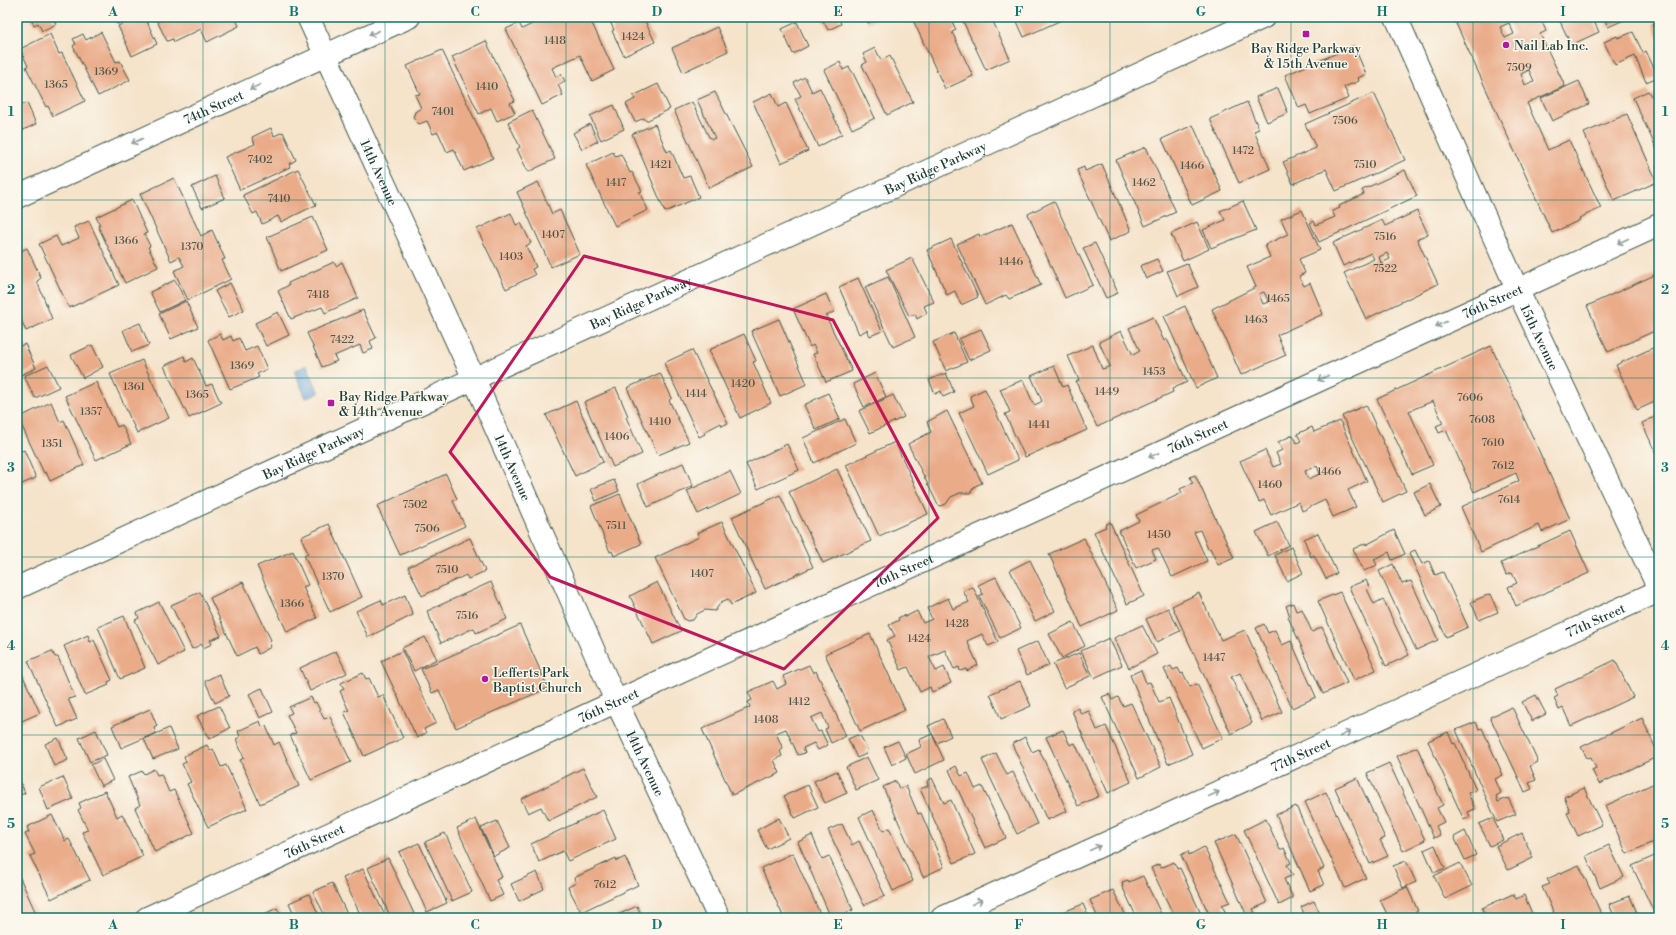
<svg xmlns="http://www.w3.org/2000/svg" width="1676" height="935" font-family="'Libre Bodoni',serif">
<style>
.water{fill:#67a3d8;stroke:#437086}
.building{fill:#eaab89;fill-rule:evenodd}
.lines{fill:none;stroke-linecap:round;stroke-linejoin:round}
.minor-casing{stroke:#3f564a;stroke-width:24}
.major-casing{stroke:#3f564a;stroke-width:24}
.minor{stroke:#fff;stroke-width:22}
.major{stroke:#fff;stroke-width:22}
.oneway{stroke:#8f9e9a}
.marked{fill:none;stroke:#c2185b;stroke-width:3;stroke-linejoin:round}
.grid{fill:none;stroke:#0f766e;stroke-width:1;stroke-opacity:0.55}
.poi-dot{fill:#b5179e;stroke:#fbf7ec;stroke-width:1.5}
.labels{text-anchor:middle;stroke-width:3;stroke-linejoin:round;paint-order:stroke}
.number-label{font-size:11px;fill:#525849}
.poi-label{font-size:13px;fill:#1f3d34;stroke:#fbf7ec;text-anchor:start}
.street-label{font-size:13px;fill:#1f3d34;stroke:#fbf7ec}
.neatline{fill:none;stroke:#0f766e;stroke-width:1.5}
.grid-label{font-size:13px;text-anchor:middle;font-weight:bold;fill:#0f766e}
</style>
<rect width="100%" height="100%" fill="#fbf7ec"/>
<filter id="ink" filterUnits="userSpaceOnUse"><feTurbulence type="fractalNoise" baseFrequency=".025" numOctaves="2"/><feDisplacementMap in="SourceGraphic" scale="8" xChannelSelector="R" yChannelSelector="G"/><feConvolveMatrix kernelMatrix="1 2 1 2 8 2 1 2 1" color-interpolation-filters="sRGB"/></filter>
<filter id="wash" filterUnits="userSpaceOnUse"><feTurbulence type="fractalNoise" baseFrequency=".012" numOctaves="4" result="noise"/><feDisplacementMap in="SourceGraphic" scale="16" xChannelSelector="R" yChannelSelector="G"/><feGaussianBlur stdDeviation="0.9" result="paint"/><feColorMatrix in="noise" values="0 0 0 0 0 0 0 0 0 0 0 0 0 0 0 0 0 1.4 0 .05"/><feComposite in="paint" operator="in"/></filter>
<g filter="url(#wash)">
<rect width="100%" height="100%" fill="#f5e3ca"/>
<!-- water -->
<path class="water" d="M307 365 319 393 306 398 294 371Z"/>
<g id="blocks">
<!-- building -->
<path class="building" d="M30 17H52L56 24 42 31 38 23 34 25Z
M113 17H132L117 24Z
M139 17H145L157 44 132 56 118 26Z
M155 17H235L239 26 207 42 201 29 174 42 173 39 167 41Z
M546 17H589L614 70 592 81 580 55 552 68 556 77 561 74 565 81 558 85 563 95 542 105 506 29 519 23 522 29Z
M608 17H643L655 42 624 56 612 31 614 30Z
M821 17H838L841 24 828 30Z
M865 17H881L868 23Z
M914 17H950L956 30 952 32 973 76 945 89 912 18Z
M961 17H991L1010 59 986 70Z
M1015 17H1068L1024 37Z
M1453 17H1534V18L1540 17 1546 31 1540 34 1565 86 1527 103 1548 150 1569 140 1601 208 1579 218 1580 220 1552 233ZM1509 23 1514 34 1505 38 1500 27ZM1529 70 1534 81 1525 85 1521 74Z
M1564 17H1592L1599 32 1571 45 1559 19Z
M1604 17H1631L1608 27Z
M1659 21V38L1653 24Z
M797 22 808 46 793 54 782 29Z
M717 27 728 51 683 72 672 48Z
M101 32 116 62 120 61 130 80 98 96 73 46 76 44 73 39 83 34 86 40Z
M1633 32 1642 51 1643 53 1646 51 1658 77 1646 82 1635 56 1615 65 1604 42 1617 36 1618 38Z
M50 34 59 54 62 53 85 101 53 116 48 106 46 107 26 67 28 66 20 49Z
M486 41 515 101 510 103 515 113 497 121 491 108 479 114 452 57Z
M1354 46 1366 74 1358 78 1359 81 1344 87 1349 98 1310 114 1306 105 1299 108 1285 75Z
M875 48 881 60 890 56 913 102 887 115 862 65 867 62 863 54Z
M442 50 493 158 464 171 454 149 447 152 438 132 433 134 427 121 419 124 413 118 415 112 421 108 415 95 420 94 407 66Z
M840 62 843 70 849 67 853 73 875 118 852 129 824 70Z
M805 77 812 92 820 88 842 134 818 147 795 99 801 96 794 83Z
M1579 81 1589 104 1552 121 1541 98Z
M658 84 670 109 646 121 644 118 635 122 626 104 635 99 633 96Z
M1278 88 1288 113 1267 122 1256 97Z
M1648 91 1651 96 1658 94 1659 97V154L1633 98Z
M715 92 753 167 709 188 674 110 692 102 709 137 712 139 715 138 697 100Z
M17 93 22 105 27 103 36 124 17 133Z
M772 93 778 107 786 103 808 151 781 163 753 102Z
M1374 93 1405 160 1336 191 1326 169 1293 184 1283 162 1316 148 1305 124Z
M1247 102 1259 129 1254 131 1270 169 1239 183 1210 119Z
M614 105 624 129 601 140 590 116Z
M532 110 555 159 528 172 517 149 520 147 508 122Z
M1627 114 1657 182 1614 201 1584 133Z
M590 124 598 141 582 149 573 133Z
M655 124 667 152 671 150 683 178 690 176 699 197 665 212 632 134Z
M1193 125 1222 191 1192 205 1162 139Z
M271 128 274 136 283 132 296 160 289 164 290 167 240 190 225 157 255 144 252 137Z
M1146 147 1176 212 1145 226 1116 160Z
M613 152 615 156 621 154 630 173 632 172 642 191 639 192 648 210 615 226 586 165Z
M1102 164 1131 231 1109 241 1077 170 1084 167 1085 171Z
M298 169 316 205 281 222 278 216 262 224 257 212 253 214 243 195Z
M1405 170 1417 196 1319 242 1310 223 1314 221 1316 225 1335 217 1332 211 1340 208 1339 206 1364 194 1362 190Z
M215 176 225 198 202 208 192 187Z
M174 178 201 236 212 230 225 259 222 260 231 279 188 300 174 271 184 266 179 257 171 261 140 194Z
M538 182 552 214 560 210 580 254 551 267 517 192Z
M132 200 147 233 144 234 150 246 148 247 158 267 125 283 98 226 100 225 96 217Z
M1054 201 1093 285 1065 298 1028 214Z
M1243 201 1256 230 1211 248 1203 230 1225 220 1220 211Z
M1302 210 1320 250 1299 259 1305 273 1299 276 1304 286 1310 283 1323 314 1277 335 1286 355 1241 375 1212 309 1256 287 1247 267 1270 257 1265 245 1288 234 1281 219ZM1264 292 1269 302 1263 304 1259 294Z
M1417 211 1428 234 1417 239 1438 284 1366 319 1344 273 1374 259 1371 253 1343 266 1333 243 1382 220 1385 226ZM1387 253 1390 259 1381 263 1379 257Z
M511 213 516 225 521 223 531 243 526 246 536 267 532 269 535 275 506 289 477 229Z
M313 217 328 250 281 271 267 237Z
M89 221 119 285 69 308 39 244 56 236 61 246 68 243 79 238 74 227Z
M1197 222 1209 249 1183 261 1171 234Z
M1012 223 1041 285 1009 299 1006 295 985 305 957 244 979 234 980 237Z
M951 239 978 297 961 305 955 291 947 295 927 250Z
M1095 243 1118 293 1106 298 1083 248Z
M27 248 41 278 37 281 52 319 26 331 17 311V253Z
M912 258 934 302 924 306 927 313 917 319 915 314 909 316 886 270Z
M1157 259 1163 271 1146 279 1140 266Z
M334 262 336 266 342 262 358 298 325 313 322 307 291 319 278 291 289 285 288 283Z
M1187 263 1198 287 1178 296 1167 271Z
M1659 273V329L1608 352 1587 306Z
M888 277 915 337 893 347 865 287Z
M858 278 882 331 870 336 867 330 859 334 839 287Z
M175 280 185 300 160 312 150 292Z
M230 283 244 310 229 317 215 291Z
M826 294 834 312 826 316 852 371 826 382 813 354 817 353 813 345 810 347 793 309Z
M186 301 198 327 171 339 159 314Z
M1185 306 1217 378 1196 388 1164 316Z
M363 310 376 338 370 341 373 349 363 353 360 345 334 356 337 361 322 367 307 333Z
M278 312 289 335 266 346 255 323Z
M1153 317 1164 341 1167 339 1187 382 1172 389 1173 392 1097 427 1076 382 1079 380 1068 356 1093 345 1102 369 1106 368 1110 366 1099 342 1121 331 1133 355 1140 351 1129 328Z
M779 319 807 384 780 396 751 331Z
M140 323 149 345 132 352 123 330Z
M981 329 991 350 969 360 959 339Z
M954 333 967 362 946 371 933 342Z
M220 334 223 340 231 336 233 341 239 338 245 351 257 346 267 369 257 374 259 377 255 379 230 389 208 340Z
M744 334 756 361 753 362 771 403 740 418 709 350Z
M25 344 36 368 17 377V347Z
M92 345 103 367 83 378 71 355Z
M1659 345V400L1637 410 1616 365Z
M1491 346 1570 519 1542 532 1539 525 1481 552 1461 507 1519 481 1516 473 1474 492 1446 430 1439 433 1436 426 1443 423 1433 401 1409 411 1433 465 1412 474 1377 399Z
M692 350 728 423 722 426 721 423 704 432 705 434 699 437 664 363Z
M184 356 186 362 193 358 206 386 212 384 221 403 189 418 164 366Z
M142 360 169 418 137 433 110 374Z
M48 365 59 387 35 398 24 376Z
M1054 366 1063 387 1067 385 1087 430 1025 457 1005 414 1010 412 1000 389 1023 380 1034 405 1039 403 1042 401 1031 376Z
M660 373 672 398 669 400 689 442 658 455 627 388Z
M875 373 886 397 864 407 853 384Z
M946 373 954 392 943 397 941 391 935 394 929 380Z
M96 382 117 427 122 425 131 444 96 460 65 396Z
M616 388 628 416 626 417 642 454 613 467 584 402Z
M985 389 1018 460 988 474 959 413 974 406 970 396Z
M828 393 840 419 816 430 804 405Z
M893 395 904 417 870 433 859 411Z
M576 401 603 462 575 476 546 415Z
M51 402 60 422 64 420 84 465 50 481 46 472 44 473 18 418Z
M1366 405 1406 491 1383 502 1342 416Z
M947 411 982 483 975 486 970 493H960L951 497 946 504 941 506 938 505 908 444 931 432 927 422Z
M1659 415V460L1642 423Z
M845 419 856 443 814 463 803 438Z
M1340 421 1367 481 1348 490 1356 507 1333 517 1325 500 1302 511 1299 502 1271 515 1264 500 1259 502 1240 461 1265 450 1273 467 1281 464 1276 453 1282 450 1278 442 1293 435 1297 443 1301 441 1297 434 1312 427 1314 432ZM1317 466 1320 474 1308 479 1305 471Z
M895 442 928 514 879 536 846 465Z
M787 444 799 470 758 489 746 464Z
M24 450 36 478 17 486V453Z
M683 463 693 486 648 507 638 484Z
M837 469 871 541 823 563 789 492Z
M730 471 741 494 698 514 687 491Z
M446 474 457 499 453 501 465 526 400 555 377 506Z
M1195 475 1234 558 1218 565 1210 548 1208 549 1200 530 1194 532 1207 561 1172 577 1158 548 1152 550 1156 559 1136 568 1119 531 1139 521 1136 515 1182 493 1180 489 1193 483 1190 477Z
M614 480 619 491 596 501 591 489Z
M1430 484 1441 507 1425 515 1414 492Z
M620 494 641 544 614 556 612 551 610 552 591 506Z
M780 495 813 567 765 589 732 517Z
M722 522 756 593 731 605 728 599 721 602 715 611 705 610 697 614 693 620 687 621 684 619 655 558 699 537 697 533Z
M1110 522 1144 596 1127 604 1094 532 1106 527 1105 525Z
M1277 522 1289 545 1268 556 1256 532Z
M329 524 362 597 330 612 304 555 308 553 301 537Z
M1394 530 1405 554 1392 560 1389 552 1374 559 1377 565 1364 571 1353 549 1366 543V545Z
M1570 531 1589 573 1516 606 1508 587 1517 583 1512 573 1506 575 1501 563Z
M1318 533 1337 573 1326 579 1314 555 1311 557 1304 539Z
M470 538 485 571 468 579 466 575 422 596 408 567Z
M1084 538 1118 610 1082 627 1049 554Z
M1291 547 1303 573 1287 581 1275 555Z
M1415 550 1422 564 1429 561 1435 575 1443 572 1468 627 1446 637 1409 553Z
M293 551 308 585 303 587 317 618 287 632 257 566Z
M1030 560 1055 611 1035 621 1010 570Z
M1393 564 1402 584 1411 581 1438 640 1416 650 1379 571Z
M996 577 1021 628 1000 638 979 596 983 594 978 585Z
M1366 580 1369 587 1367 589 1374 604 1383 599 1409 655 1386 666 1349 587Z
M243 582 271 640 269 642 271 647 258 654 255 647 237 656 210 598Z
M491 582 507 619 476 633 474 628 441 643 427 611Z
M657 582 681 631 653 644 630 596Z
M973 587 998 642 988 646 982 634 967 641 978 665 967 671 966 669 960 671 959 667 954 669 945 650 929 657 936 671 944 667 951 683 932 692 930 687 920 692 908 667 901 670 887 640 895 636 889 625 899 620 898 618 904 615 905 617 917 611 923 623 932 619 927 608 948 598 953 609 969 602 963 591Z
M200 592 221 636 210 640 212 644 203 648 202 644 192 649 171 605Z
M1340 592 1376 670 1354 680 1318 601Z
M1199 593 1221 640 1245 630 1282 712 1262 721 1240 673 1231 677 1252 723 1231 734 1172 606Z
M1490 594 1498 612 1479 620 1471 602Z
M405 595 413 615 368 637 356 611 381 600 383 605Z
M159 602 184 652 158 665 135 620 139 618 137 613Z
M1293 603 1296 611 1302 609 1312 632 1322 627 1347 683 1323 694 1288 617 1290 616 1286 606Z
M1168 608 1180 631 1157 642 1146 619Z
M124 616 145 668 120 679 98 627Z
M1073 622 1085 646 1062 658 1049 634Z
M1264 624 1268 633 1275 630 1282 645 1291 641 1316 697 1292 708 1256 628Z
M520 625 548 688 456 728 439 690 432 693 421 669Z
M1142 625 1157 654 1129 668 1114 638Z
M870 634 905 710 860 731 825 654Z
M88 635 90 642 94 640 112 680 108 682 109 685 85 695 64 646Z
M425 637 437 659 414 671 402 648Z
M1109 638 1122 665 1094 678 1081 651Z
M1038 641 1049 665 1027 675 1016 651Z
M52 651 55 657H58L75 697 68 699 77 719 58 727 28 661Z
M336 651 347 673 310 691 300 668Z
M402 651 436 723 424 729 426 733 417 738 381 661Z
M1079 653 1090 676 1064 688 1053 664Z
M1615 660 1633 697 1571 726 1563 708 1559 710 1554 698 1558 696 1555 689Z
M809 665 813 673 816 671 846 736 831 743 825 729 828 728 822 713 811 718 818 732 821 731 828 745 818 750 814 743 803 748 805 753 798 755 786 729 776 733 783 749 780 751 782 756 774 760 780 773 732 795 702 729 750 707 748 702 752 700 748 692 773 681 777 689 786 684 783 676Z
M1171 666 1173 670 1178 668 1181 674 1183 673 1190 687 1197 684 1223 738 1202 748 1164 669Z
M17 667 20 672H21L40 713 17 723Z
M1141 670 1146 683 1150 682 1159 702 1169 698 1192 754 1168 764 1130 675Z
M363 673 366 679 369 678 378 697 383 695 403 738 364 756 344 712 349 711 340 691 344 689 341 683Z
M219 674 229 696 215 703 205 681Z
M1020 681 1031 706 1001 719 990 694Z
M262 688 273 712 260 718 249 694Z
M1109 694 1112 700 1118 697 1123 706 1131 703 1161 767 1139 778 1102 697Z
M1536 695 1546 714 1532 721 1522 702Z
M311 697 314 703 316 702 324 719 330 717 351 762 311 780 290 735 296 733 287 715 292 713 289 707Z
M219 706 230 728 209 739 197 716Z
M1512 707 1538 762 1530 766 1536 780 1529 783 1532 789 1525 792 1490 717Z
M1078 708 1081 714 1089 711 1097 730 1106 726 1131 782 1108 793 1072 711Z
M150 709 157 726 154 728 156 733 121 748 112 726Z
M1642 718 1659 756 1599 784 1592 770 1596 768 1591 757 1587 758 1581 747Z
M943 719 951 736 937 743 928 726Z
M260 721 262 727 266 726 274 745 279 742 299 786 260 804 240 760 244 758 236 739 240 737 238 731Z
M1476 722 1479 729 1482 728 1503 775 1495 779 1501 793 1496 796 1498 802 1508 798 1516 814 1497 822 1456 730Z
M169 728 178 749 153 759 144 739Z
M96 730 107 755 90 762 79 738Z
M1063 730 1070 745 1075 743 1099 796 1078 806 1046 737Z
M1448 732 1453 744 1455 743 1476 790 1468 793 1475 809 1468 812 1470 817 1464 820 1428 741Z
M932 734 944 760 915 774 906 754 921 747 919 740Z
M857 735 861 737 867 749 866 754 857 758 848 739Z
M1025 737 1032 752 1039 749 1067 811 1047 820 1012 744Z
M58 738 68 760 54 766 45 744Z
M898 741 906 758 892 765 884 747Z
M207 745 210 751 213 749 221 767 226 765 247 809 208 827 187 784 191 782 182 764 186 762 184 756Z
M1417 747 1443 805 1437 808 1444 822 1436 826 1440 835 1434 838 1397 756Z
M996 753 1007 775 1013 772 1037 824 1017 834 982 760Z
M867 757 878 780 856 790 846 767Z
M103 759 113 780 101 786 91 765Z
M1389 763 1425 840 1403 851 1367 773Z
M956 766 961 776 968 773 975 789 982 786 1006 838 985 848 949 770Z
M583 768 597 797 548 821 541 807 528 813 521 799Z
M154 769 157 775 161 774 169 792 174 790 194 833 155 852 135 808 140 805 128 777 142 771 144 774Z
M837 771 847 793 825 803 814 781Z
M17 774 25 793 17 796Z
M63 777 73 799 48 810 39 787Z
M932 778 944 803 951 800 975 854 954 863 920 789 928 786 927 781Z
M1357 778 1385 838 1380 840 1388 856 1370 864 1335 788Z
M896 781 899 789 906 786 918 814 921 813 944 867 923 877 883 787Z
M1659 781V839L1627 854 1605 806Z
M808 785 818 807 795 818 784 796Z
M1584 788 1602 825 1578 836 1567 813 1570 811 1564 797Z
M105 791 117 817 122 814 143 856 103 875 82 832 88 830 78 810 81 808 79 803Z
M1326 792 1366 878 1345 888 1305 802Z
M1296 806 1324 868 1318 871 1324 885 1310 891 1276 815Z
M603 810 616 839 568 861 563 851 539 862 531 844Z
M873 810 883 831 889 828 913 881 893 891 859 817Z
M52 815 65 841 69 839 90 880 51 899 30 856 35 854 25 834 29 832 27 827Z
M779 818 789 838 767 849 757 830Z
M1493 818 1503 840 1490 846 1479 824Z
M476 819 502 877 496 880 503 895 490 901 457 828Z
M1266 819 1280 850 1284 848 1291 863 1287 865 1293 875 1284 879 1293 898 1279 905 1244 830Z
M497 821 510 848 494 856 481 828Z
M842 824 852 845 859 841 885 896 864 905 828 830Z
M1465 831 1476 855 1465 860 1454 837Z
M445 833 472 892 452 901 425 842Z
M1522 833 1533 858 1508 870 1496 846Z
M1236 834 1267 903 1253 909 1257 918H1248L1214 843Z
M812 835 822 859 829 856 853 910 834 918H831L798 842Z
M419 843 447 903 427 912 399 852Z
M1435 845 1445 868 1434 873 1424 850Z
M1609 845 1624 877 1600 888 1586 856Z
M1204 847 1230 902 1222 905 1228 918H1211L1181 855 1188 851 1189 855Z
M793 853V854L822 918H784L761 868Z
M1659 854V912L1655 914 1632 866Z
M625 857 638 885 581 912 568 887 576 883 574 878 616 858 617 861Z
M388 858 416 918H391L368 868Z
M1406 861 1416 882 1403 888 1393 866Z
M1174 862 1177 869 1180 868 1201 914 1193 918H1175L1151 868 1159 864 1161 868Z
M1460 863 1472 886 1445 899 1434 876Z
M1579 865 1603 918H1556L1542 887 1550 884 1547 879Z
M363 869 386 918H362L343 878Z
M17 871 38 918H17Z
M537 872 544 889 519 901 511 884Z
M1143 876 1163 918H1137L1122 886 1123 885 1122 882 1128 880 1129 882Z
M332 883 349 918H326L313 892Z
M1407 887 1418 911 1402 918H1389L1380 900Z
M1113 890 1127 918H1098L1090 900Z
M309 894 320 918H296L289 903Z
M1513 894 1516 899 1524 895 1534 918H1486L1482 908Z
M1630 896 1639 918H1615L1609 904Z
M1314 901 1322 918H1306L1301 907Z
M1083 904 1089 918H1063L1061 913Z
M637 906 643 918H611Z
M277 908 282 918H256Z
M489 914 491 918H479Z"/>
</g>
</g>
<g filter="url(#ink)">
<use href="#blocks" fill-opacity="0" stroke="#3f564a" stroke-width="1"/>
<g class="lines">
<defs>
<g id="minor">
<path id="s1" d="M1396 17 1517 289 1659 589"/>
<path id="s2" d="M17 197 409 17"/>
<path id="s3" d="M147 918 652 685 1659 225"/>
<path id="s4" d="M942 918 1659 591"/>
</g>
<g id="major">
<path id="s5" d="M308 17 474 379 616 701 719 918"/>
<path id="s6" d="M17 588 1264 17"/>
</g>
</defs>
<!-- minor casing -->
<use href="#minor" class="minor-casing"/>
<!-- major casing -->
<use href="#major" class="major-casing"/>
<!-- minor -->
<use href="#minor" class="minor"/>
<!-- major -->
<use href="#major" class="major"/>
</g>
<!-- one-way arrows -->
<defs><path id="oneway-shaft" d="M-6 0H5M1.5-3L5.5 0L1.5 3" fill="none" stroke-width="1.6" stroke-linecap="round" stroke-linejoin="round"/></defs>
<g class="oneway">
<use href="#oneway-shaft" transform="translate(374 33) rotate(156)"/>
<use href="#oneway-shaft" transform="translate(255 87) rotate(155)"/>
<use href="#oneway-shaft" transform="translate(137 141) rotate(155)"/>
<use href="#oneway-shaft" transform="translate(1623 241) rotate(156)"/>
<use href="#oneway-shaft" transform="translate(1441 324) rotate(155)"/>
<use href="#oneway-shaft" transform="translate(1323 378) rotate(155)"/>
<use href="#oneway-shaft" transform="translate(1154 455) rotate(155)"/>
<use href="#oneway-shaft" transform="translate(1345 734) rotate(-25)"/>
<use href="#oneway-shaft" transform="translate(1214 794) rotate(-25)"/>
<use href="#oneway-shaft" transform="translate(1095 848) rotate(-25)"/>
<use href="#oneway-shaft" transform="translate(977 902) rotate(-25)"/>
</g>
</g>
<!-- marked area -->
<path class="marked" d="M584 256 833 320 938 518 784 669 550 577 450 452Z"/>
<!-- grid -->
<path class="grid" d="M203 17V918M385 17V918M566 17V918M747 17V918M929 17V918M1110 17V918M1291 17V918M1473 17V918M17 200H1659M17 378H1659M17 557H1659M17 735H1659"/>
<!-- markers -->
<g class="poi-dot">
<rect x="1302" y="30" width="8" height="8" rx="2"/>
<circle cx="1506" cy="45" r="4"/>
<rect x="327" y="399" width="8" height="8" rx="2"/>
<circle cx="485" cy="679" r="4"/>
</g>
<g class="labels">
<!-- number labels -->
<g class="number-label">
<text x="633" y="40">1424</text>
<text x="555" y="44">1418</text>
<text x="1519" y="71">7509</text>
<text x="106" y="75">1369</text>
<text x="56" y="88">1365</text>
<text x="487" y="90">1410</text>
<text x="443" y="115">7401</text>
<text x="1345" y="124">7506</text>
<text x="1243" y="154">1472</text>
<text x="260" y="163">7402</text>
<text x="661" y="168">1421</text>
<text x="1365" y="168">7510</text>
<text x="1192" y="169">1466</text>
<text x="616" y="186">1417</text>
<text x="1144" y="186">1462</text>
<text x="279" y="202">7410</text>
<text x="553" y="238">1407</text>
<text x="1385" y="240">7516</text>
<text x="126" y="244">1366</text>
<text x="192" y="250">1370</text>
<text x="511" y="260">1403</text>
<text x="1011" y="265">1446</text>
<text x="1385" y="272">7522</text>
<text x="318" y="298">7418</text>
<text x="1278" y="302">1465</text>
<text x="1256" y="323">1463</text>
<text x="342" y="343">7422</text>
<text x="242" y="369">1369</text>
<text x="1154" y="375">1453</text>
<text x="743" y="387">1420</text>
<text x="134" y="390">1361</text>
<text x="1107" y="395">1449</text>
<text x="696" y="397">1414</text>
<text x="197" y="398">1365</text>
<text x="1470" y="401">7606</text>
<text x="91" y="415">1357</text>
<text x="1482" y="423">7608</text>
<text x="660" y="425">1410</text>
<text x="1039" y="428">1441</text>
<text x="617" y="440">1406</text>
<text x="1493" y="446">7610</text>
<text x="52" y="447">1351</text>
<text x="1503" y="469">7612</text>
<text x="1329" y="475">1466</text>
<text x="1270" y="488">1460</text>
<text x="1509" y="503">7614</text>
<text x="415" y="508">7502</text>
<text x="616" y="529">7511</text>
<text x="427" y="532">7506</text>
<text x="1159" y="538">1450</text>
<text x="447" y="573">7510</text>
<text x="702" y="577">1407</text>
<text x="333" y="580">1370</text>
<text x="292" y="607">1366</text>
<text x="467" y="619">7516</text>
<text x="957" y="627">1428</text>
<text x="919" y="642">1424</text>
<text x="1214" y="661">1447</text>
<text x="799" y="705">1412</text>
<text x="766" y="723">1408</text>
<text x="605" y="888">7612</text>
</g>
<!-- poi labels -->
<g class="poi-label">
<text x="1514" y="50">Nail Lab Inc.</text>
<text x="1306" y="53" text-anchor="middle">Bay Ridge Parkway<tspan x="1306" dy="15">&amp; 15th Avenue</tspan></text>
<text x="339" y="401">Bay Ridge Parkway<tspan x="339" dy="15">&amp; 14th Avenue</tspan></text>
<text x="493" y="677">Lefferts Park<tspan x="493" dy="15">Baptist Church</tspan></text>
</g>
<!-- street labels -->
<g class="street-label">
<text dy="5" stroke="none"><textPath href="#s2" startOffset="216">74th Street</textPath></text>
<text dy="5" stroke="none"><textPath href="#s6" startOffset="1010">Bay Ridge Parkway</textPath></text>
<text dy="5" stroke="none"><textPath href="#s5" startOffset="171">14th Avenue</textPath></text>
<text dy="5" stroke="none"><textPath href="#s3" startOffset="1480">76th Street</textPath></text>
<text dy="5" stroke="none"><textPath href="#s6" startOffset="686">Bay Ridge Parkway</textPath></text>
<text dy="5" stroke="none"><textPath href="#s1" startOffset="351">15th Avenue</textPath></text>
<text dy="5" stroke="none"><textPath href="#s3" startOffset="1156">76th Street</textPath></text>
<text dy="5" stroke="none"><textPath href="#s6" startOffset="326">Bay Ridge Parkway</textPath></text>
<text dy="5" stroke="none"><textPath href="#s5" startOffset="495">14th Avenue</textPath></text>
<text dy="5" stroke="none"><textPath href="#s3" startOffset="832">76th Street</textPath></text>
<text dy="5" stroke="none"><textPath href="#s4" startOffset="718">77th Street</textPath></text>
<text dy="5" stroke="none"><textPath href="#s3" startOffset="508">76th Street</textPath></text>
<text dy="5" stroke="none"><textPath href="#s4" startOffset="394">77th Street</textPath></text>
<text dy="5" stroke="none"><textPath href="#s5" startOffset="819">14th Avenue</textPath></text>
<text dy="5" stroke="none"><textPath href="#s3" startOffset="184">76th Street</textPath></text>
</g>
</g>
<!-- margin -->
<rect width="1676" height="935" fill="none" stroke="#fbf7ec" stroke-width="44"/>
<rect x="22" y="22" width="1632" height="891" class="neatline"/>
<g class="grid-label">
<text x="113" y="16">A</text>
<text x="294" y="16">B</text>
<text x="475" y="16">C</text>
<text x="657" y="16">D</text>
<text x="838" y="16">E</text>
<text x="1019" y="16">F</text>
<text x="1201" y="16">G</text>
<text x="1382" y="16">H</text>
<text x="1563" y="16">I</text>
<text x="11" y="116">1</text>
<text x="1665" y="116">1</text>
<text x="11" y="294">2</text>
<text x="1665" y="294">2</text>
<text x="11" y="472">3</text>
<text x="1665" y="472">3</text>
<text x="11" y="650">4</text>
<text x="1665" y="650">4</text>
<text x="11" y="828">5</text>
<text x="1665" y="828">5</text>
<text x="113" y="929">A</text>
<text x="294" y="929">B</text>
<text x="475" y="929">C</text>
<text x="657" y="929">D</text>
<text x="838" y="929">E</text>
<text x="1019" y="929">F</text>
<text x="1201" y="929">G</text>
<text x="1382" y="929">H</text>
<text x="1563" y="929">I</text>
</g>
</svg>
